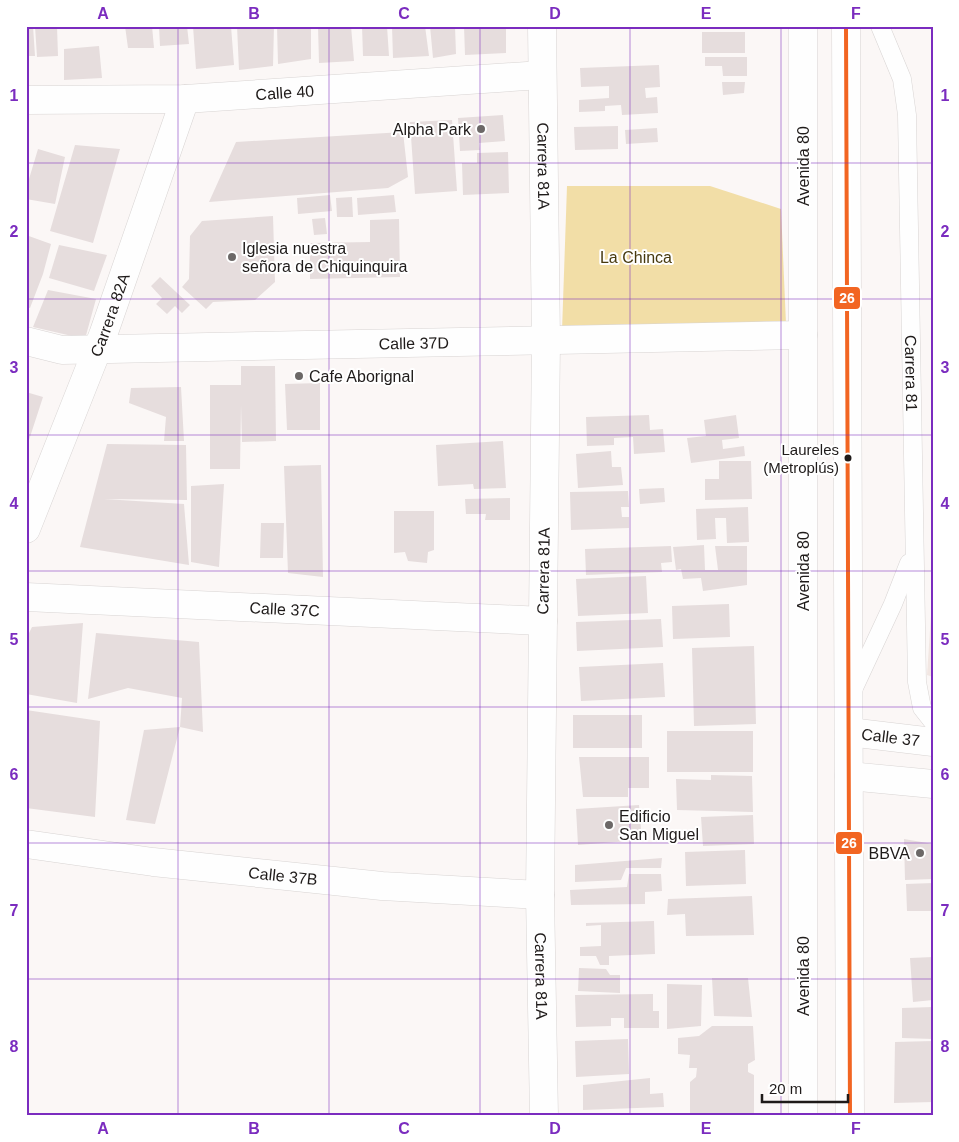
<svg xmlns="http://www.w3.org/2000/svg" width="959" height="1142" font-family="Helvetica,sans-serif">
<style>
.built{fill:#f2e7e3}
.green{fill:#f2dea7}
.building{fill:#e6dddd}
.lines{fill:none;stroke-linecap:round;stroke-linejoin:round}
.service-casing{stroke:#d8d4d3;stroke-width:19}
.minor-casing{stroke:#d8d4d3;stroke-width:29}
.tertiary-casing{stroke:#d8d4d3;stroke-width:29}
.primary-casing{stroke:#d8d4d3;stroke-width:29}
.service{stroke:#fefefe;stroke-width:18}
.minor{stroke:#fefefe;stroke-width:28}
.tertiary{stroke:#fefefe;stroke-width:28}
.primary{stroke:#fefefe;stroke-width:28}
.bus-1-casing{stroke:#fff;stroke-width:8}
.bus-1{stroke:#f26522;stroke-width:4}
.grid{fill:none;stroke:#7b2cbf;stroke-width:1;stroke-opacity:0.55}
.poi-dot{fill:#6c6867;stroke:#fff;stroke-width:2}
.bus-dot{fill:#1f1b1a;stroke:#fff;stroke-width:2}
.labels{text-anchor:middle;stroke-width:4;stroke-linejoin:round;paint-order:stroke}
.bus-label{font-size:15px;fill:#1f1b1a;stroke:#fff;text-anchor:end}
.street-label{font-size:16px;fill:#1f1b1a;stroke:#fff}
.poi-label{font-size:16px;fill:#1f1b1a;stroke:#fff;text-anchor:start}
.park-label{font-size:16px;fill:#47390e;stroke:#fff}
.line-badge{stroke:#fff;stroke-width:2}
.badge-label{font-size:14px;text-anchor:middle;font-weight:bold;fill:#fff}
.neatline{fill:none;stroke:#7b2cbf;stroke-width:2}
.grid-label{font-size:16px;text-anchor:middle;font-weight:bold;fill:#7b2cbf}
</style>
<rect width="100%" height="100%" fill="#fbf7f6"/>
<!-- built -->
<path class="built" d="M933 586V677L927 675Z"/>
<!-- green -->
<path class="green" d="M567 186H710L781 209 786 324 562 331Z"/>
<!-- building -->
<path class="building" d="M26 26H33L35 56H26Z
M35 26H57L58 56 37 57Z
M125 26H152L154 48H128Z
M159 26H187L189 44 160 46Z
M193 26H231L234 65 196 69Z
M237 26H274L273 66 239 70Z
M277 26H311V59L278 64Z
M318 26H351L354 61 319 63Z
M362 26H387L389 56H363Z
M392 26H425L429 56 393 58Z
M430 26H455L456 54 433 58Z
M464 26H506V53L465 55Z
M688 26H710V28L688 29Z
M702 32H745V53H702Z
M99 46 102 78 64 80V49Z
M705 57H747V76H723L722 66H705Z
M659 65 660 87 645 88 646 98 657 97 658 113 622 115 621 105 605 106V111L579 112V100L609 98V86L581 87 580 68Z
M722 82H745L744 93 723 95Z
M503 115 505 141 479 143 480 150 460 151 458 118Z
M452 120 457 191 415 194 410 122Z
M618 126V149L575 150 574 127Z
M657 128 658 142 626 144 625 130Z
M403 132 408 177 388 188 209 202 236 142Z
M75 145 120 149 93 243 50 231Z
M38 149 65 157 55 204 26 199V189Z
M508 152 509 193 463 195 462 163H477V153Z
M330 195 332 211 298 214 297 198Z
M394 195 396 212 358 215 357 198Z
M352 197 353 217H337L336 198Z
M273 216 275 282 255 300 213 302 206 309 182 287 189 279 190 236 202 221Z
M325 218 327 234 314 235 312 219Z
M399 219 400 277 310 279V243L370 242V220Z
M26 235 51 244 43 274 30 308 26 307Z
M59 245 107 255 94 291 49 278Z
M160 277 190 305 182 313 175 306 167 314 156 304 162 298 151 286Z
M48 290 96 299 85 339 33 327Z
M241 366H275L276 441 242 442 241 405 240 469H210V385H241Z
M320 383V430H287L285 384Z
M181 387 184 441H164L166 417 129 403 131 388Z
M26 392 43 397 29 440 26 439Z
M649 415 650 430 663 429 665 452 634 454 633 437 614 438V445L587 446 586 417Z
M736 415 739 438 722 440 723 449 744 446 745 456 691 463 687 438 706 436 704 420Z
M503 441 506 488 474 489 473 484 438 486 436 445Z
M107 444 186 445 187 500 104 499 184 504 189 565 80 547Z
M611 451 612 467H621L623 485 578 488 576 454Z
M719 461H751L752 499 705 500V479H719Z
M321 465 323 577 288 573 284 466Z
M224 484 219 567 191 562V486Z
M664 488 665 502 640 504 639 489Z
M628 491 629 507H621L622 517H629V528L571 530 570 492Z
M510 498V520H485L486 514H466L465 499Z
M748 507 749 542 727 543 726 518H715L716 539 697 540 696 509Z
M394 511H434V550L428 552 427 563 408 561 405 552 394 553Z
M261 523H284L283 558H260Z
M704 545 705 570H718L715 546H747V585L703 591 701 578 683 579 681 569 676 570 673 547Z
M671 546 672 562 661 563 662 572 586 575 585 549Z
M646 576 648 613 578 616 576 579Z
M729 604 730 637 673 639 672 606Z
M661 619 663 647 577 651 576 622Z
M83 623 77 703 26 694V639L32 627Z
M96 633 199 642 203 732 180 727 182 698 128 688 88 699Z
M754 646 756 724 694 726 692 648Z
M663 663 665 697 581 701 579 667Z
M26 710 100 721 95 817 26 808Z
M573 715H642V748H573Z
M180 727 155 824 126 820 144 730Z
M667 731H753V772H667Z
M579 757H649V788H628V797H583Z
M711 775 752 776 753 812 677 810 676 779 711 780Z
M639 805 642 840 578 845 576 809Z
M753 815 754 844 703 846 701 817Z
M904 839 933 844V879L905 880Z
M745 850 746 884 686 886 685 852Z
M662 858 661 868H626L621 880 575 882V865Z
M629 874H661L662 891 645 892V904L571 905 570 890 627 887Z
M933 883V911H907L906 884Z
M752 896 754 935 686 936 685 914 667 915 668 899Z
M654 921 655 954 609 956V965H600L596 956H580V947L601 946V925L586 926V923Z
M933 957V1000L913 1002 910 958Z
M579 968 606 969 610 975H620V993L578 991Z
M712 978H748L752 1017 714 1016Z
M667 984 702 985 701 1026 667 1029Z
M653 994V1011H659V1028H624V1018H611V1026L576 1027 575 995Z
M933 1007V1039L902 1038V1008Z
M712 1026H753L755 1060 748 1064V1072L754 1075V1116H690V1082L696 1077 697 1068H689L690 1055 678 1054V1038L699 1036Z
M628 1039 629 1074 576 1077 575 1041Z
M933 1041V1102L894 1103 895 1042Z
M650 1078V1094L663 1093 664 1107 583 1110V1085Z"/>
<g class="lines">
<defs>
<g id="service">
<path id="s1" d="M880 26 902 79 907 115 917 682 922 708 933 722"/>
<path d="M852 692 893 604 909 563"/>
</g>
<g id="minor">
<path id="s2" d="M542 26 546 341 540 895 544 1116"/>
<path id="s3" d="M26 100 185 99 542 75"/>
<path id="s4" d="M26 341 62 350 803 335"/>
<path id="s5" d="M26 529 103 335 185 99"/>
<path id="s6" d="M26 597 543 621"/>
<path id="s7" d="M26 844 153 862 382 886 540 895"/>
</g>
<g id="tertiary">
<path id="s8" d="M849 732 933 742"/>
<path d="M849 776 933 784"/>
</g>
<path id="primary" d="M846 26 850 1116
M803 1116V26"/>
</defs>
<!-- service casing -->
<use href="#service" class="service-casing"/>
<!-- minor casing -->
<use href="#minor" class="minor-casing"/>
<!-- tertiary casing -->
<use href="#tertiary" class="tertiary-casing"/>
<!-- primary casing -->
<use href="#primary" class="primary-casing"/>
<!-- service -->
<use href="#service" class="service"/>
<!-- minor -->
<use href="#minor" class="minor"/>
<!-- tertiary -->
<use href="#tertiary" class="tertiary"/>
<!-- primary -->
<use href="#primary" class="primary"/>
<defs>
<path id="bus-1" d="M846 26 850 1116"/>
</defs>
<!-- bus-1 casing -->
<use href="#bus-1" class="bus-1-casing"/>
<!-- bus-1 -->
<use href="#bus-1" class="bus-1"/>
</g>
<!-- grid -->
<path class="grid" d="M178 26V1116M329 26V1116M480 26V1116M630 26V1116M781 26V1116M26 163H933M26 299H933M26 435H933M26 571H933M26 707H933M26 843H933M26 979H933"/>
<!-- markers -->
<g class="poi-dot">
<circle cx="481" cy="129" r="5"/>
<circle cx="232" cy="257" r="5"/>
<circle cx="299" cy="376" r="5"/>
<circle cx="609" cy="825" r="5"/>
<circle cx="920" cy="853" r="5"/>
</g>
<circle class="bus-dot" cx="848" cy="458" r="4.5"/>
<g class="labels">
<!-- bus labels -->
<g class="bus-label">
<text x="839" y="455">Laureles<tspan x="839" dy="18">(Metroplús)</tspan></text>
</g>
<!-- street labels -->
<g class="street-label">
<text dy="6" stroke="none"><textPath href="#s3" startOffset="259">Calle 40</textPath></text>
<text dy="6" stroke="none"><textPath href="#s2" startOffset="140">Carrera 81A</textPath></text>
<text transform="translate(803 166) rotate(-90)" y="6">Avenida 80</text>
<text dy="6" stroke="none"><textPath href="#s5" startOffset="230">Carrera 82A</textPath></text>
<text dy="6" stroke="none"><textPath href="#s4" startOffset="389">Calle 37D</textPath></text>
<text dy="6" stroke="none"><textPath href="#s1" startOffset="352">Carrera 81</textPath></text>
<text transform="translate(543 571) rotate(-89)" y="6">Carrera 81A</text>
<text transform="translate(803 571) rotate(-90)" y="6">Avenida 80</text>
<text dy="6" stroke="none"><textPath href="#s6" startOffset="259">Calle 37C</textPath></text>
<text dy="6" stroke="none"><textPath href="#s8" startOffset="42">Calle 37</textPath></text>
<text dy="6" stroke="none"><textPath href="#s7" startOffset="259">Calle 37B</textPath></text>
<text dy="6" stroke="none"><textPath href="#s2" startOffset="950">Carrera 81A</textPath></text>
<text transform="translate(803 976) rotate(-90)" y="6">Avenida 80</text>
</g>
<!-- poi labels -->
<g class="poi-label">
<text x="471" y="135" text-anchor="end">Alpha Park</text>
<text x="242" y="254">Iglesia nuestra<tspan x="242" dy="18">señora de Chiquinquira</tspan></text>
<text x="309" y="382">Cafe Aborignal</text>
<text x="619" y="822">Edificio<tspan x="619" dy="18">San Miguel</tspan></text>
<text x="910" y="859" text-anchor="end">BBVA</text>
</g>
<!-- park labels -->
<g class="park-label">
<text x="636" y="263">La Chinca</text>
</g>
</g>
<g class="line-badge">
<rect x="833" y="286" width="28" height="24" rx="5" fill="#f26522"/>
<rect x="835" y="831" width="28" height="24" rx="5" fill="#f26522"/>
</g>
<g class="badge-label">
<text x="847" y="303">26</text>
<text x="849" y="848">26</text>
</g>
<!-- border -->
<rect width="959" height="1142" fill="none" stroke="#ffffff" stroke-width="55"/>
<!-- scale -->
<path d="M762 1094v8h86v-8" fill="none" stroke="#1f1b1a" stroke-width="2.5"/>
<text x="769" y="1094" font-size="15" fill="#1f1b1a" stroke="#ffffff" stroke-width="4" paint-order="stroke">20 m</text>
<rect x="28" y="28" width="904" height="1086" class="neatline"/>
<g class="grid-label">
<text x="103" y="19">A</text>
<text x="254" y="19">B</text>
<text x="404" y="19">C</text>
<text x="555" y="19">D</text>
<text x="706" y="19">E</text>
<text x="856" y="19">F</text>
<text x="14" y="101">1</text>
<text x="945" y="101">1</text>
<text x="14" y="237">2</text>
<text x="945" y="237">2</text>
<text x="14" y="373">3</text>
<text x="945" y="373">3</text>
<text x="14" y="509">4</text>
<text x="945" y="509">4</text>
<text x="14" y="645">5</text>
<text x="945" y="645">5</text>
<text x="14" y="780">6</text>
<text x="945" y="780">6</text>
<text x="14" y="916">7</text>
<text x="945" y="916">7</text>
<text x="14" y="1052">8</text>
<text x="945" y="1052">8</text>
<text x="103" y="1134">A</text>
<text x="254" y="1134">B</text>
<text x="404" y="1134">C</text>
<text x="555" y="1134">D</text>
<text x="706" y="1134">E</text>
<text x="856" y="1134">F</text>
</g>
</svg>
